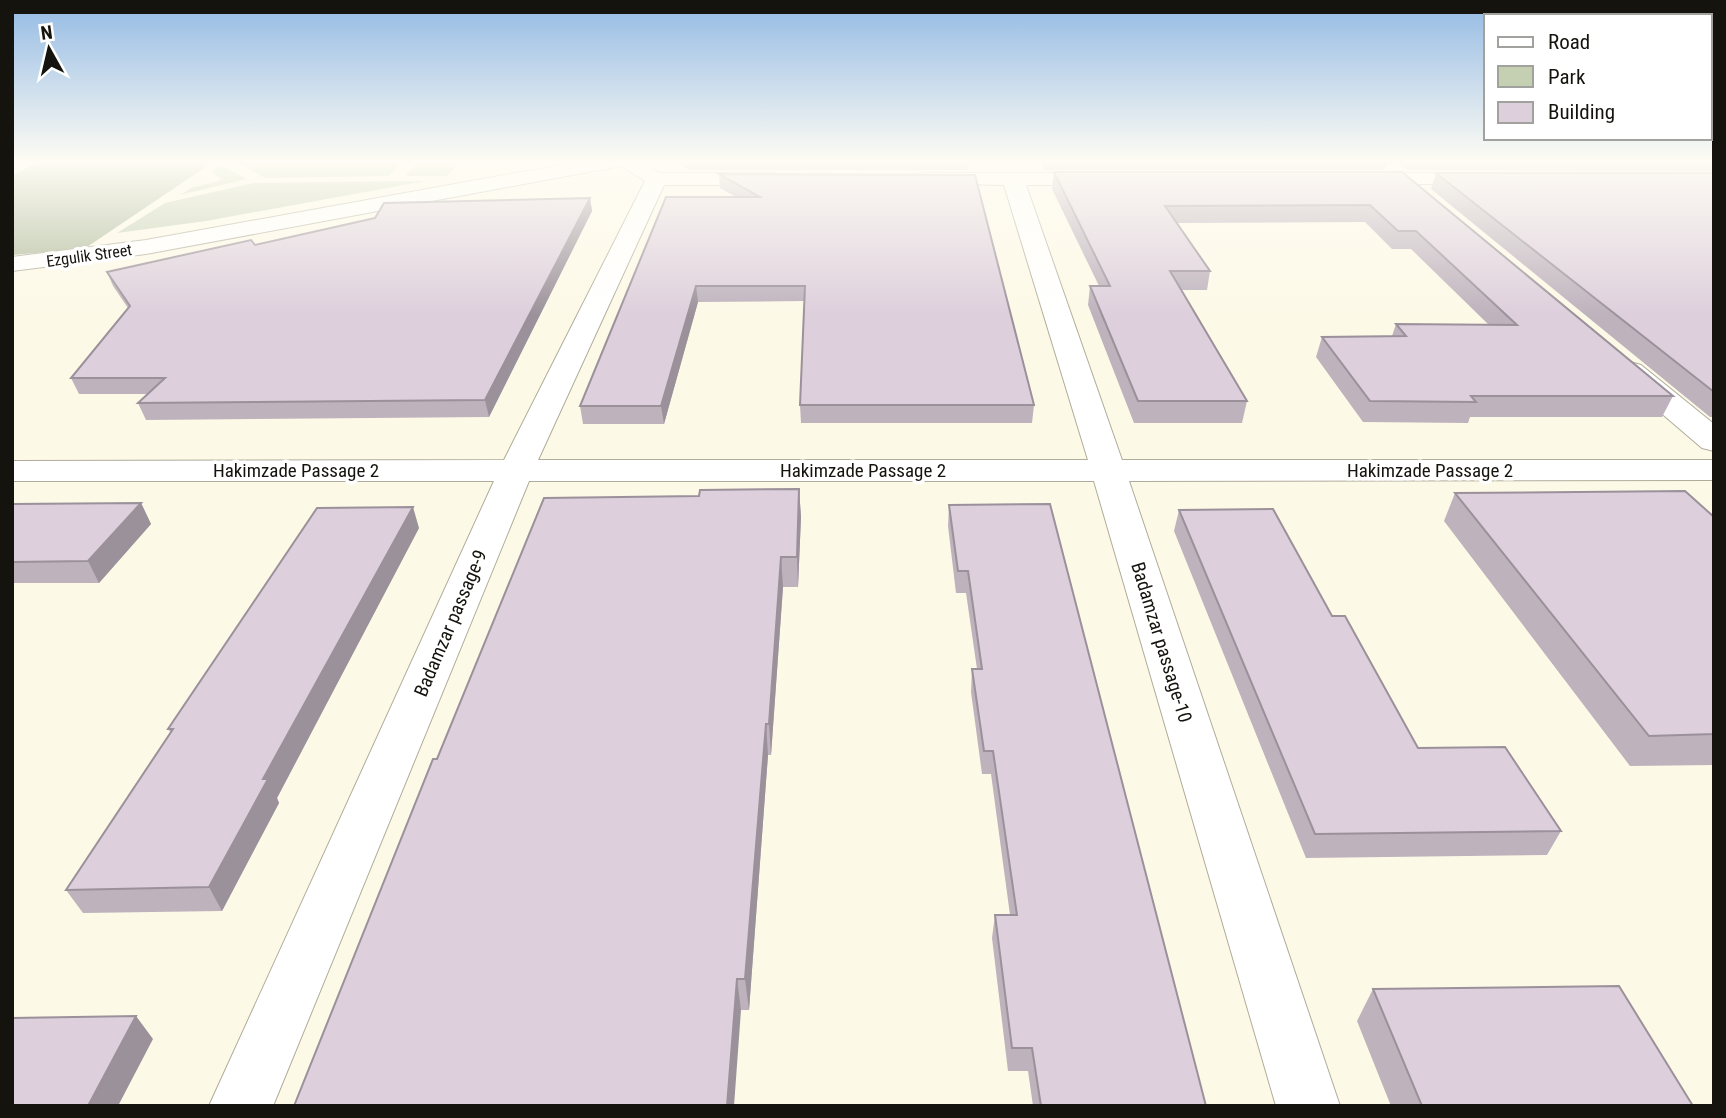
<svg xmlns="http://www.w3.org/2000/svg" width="1726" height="1118" font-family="'Roboto Condensed',sans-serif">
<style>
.green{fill:#c5d0b2}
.forest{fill:#afba9b}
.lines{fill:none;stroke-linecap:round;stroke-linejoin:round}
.minor-casing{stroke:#b0ac9b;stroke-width:2}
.minor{fill:#fff;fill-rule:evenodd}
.wall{fill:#beb2bd}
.shaded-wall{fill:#9b919a}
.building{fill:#ddcfdc;stroke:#9b919a;stroke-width:2}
.labels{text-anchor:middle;stroke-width:7;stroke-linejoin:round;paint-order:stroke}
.far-street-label{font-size:16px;fill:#15130d;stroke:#fff}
.street-label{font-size:19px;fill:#15130d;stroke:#fff}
</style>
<rect width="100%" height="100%" fill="#fdf9e7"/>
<!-- green -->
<path class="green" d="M234 160H396L402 162 388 176 265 178Z
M420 160H462L447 176H406Z
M221 165 246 179 180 195 191 188 222 180 212 172Z
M425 181 206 221 117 233 165 203 253 183Z"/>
<!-- forest -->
<path class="forest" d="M42 160H216L84 249 12 255V176Z"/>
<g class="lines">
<defs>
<path id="minor" d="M588 160H639L660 173H773L780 175 783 179 780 183 773 185H664L538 460H1088L1004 185 917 183 914 179 917 175 924 173H1105L1112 175 1115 179 1112 183 1105 185H1026L1122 460H1714V480L1129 481 1340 1106H1276L1094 481H529L273 1106H209L494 481H12V461L504 460 645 181 621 166 146 254 12 271V257L146 240Z
M1358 173H1487L1494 175 1497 179 1494 183 1487 185 1351 183 1348 179 1351 175Z
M1630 362 1641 365 1714 424V451L1702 448 1619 377 1615 371 1619 365Z"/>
</defs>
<!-- minor casing -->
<use href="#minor" class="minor-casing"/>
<!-- minor -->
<use href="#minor" class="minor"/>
</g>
<!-- wall -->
<path class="wall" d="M670 160H969L970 161 969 170H689Z
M1039 160H1714V171L1409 170 1393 163 1386 165 1383 170H1044Z
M1054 172H1402L1673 396 1662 417H1470L1468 423 1363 422 1316 357 1322 337 1392 336 1396 324 1489 325 1411 249H1392L1365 222 1177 223 1210 271 1207 290H1181L1247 401 1242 423H1134L1088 305 1090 286H1099L1052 189Z
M1436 173H1714V417H1710L1431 189Z
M719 174 975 175 1034 405 1032 423H801L800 405 804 301 698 302 664 424H583L580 406 736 197 720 188Z
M590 198 592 211 489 417 146 420 138 403 148 394H79L71 378 128 308 113 286 107 272 255 245Z
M799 489 801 517 798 587H783L771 755H768L749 1010H741L437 759 699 496Z
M1455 493 1714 517V765L1630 766 1444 521Z
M141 503 151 524 99 583H12V504Z
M949 505 1206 1106H1033L1028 1071H1008L992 938 995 915H1010L991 774H982L971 692 972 669H977L966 593H956L948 526Z
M1179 510 1332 616 1418 748 1561 831 1547 855 1306 858 1174 531Z
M419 528 277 798 279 803 222 911 83 913 66 890 171 733 168 729Z
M1373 989 1693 1106H1391L1357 1021Z"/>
<!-- shaded-wall -->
<path class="shaded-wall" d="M1386 160H1394L1393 163 1386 165 1383 170Z
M590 198 592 211 489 417 485 400Z
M696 286 698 302 664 424 661 406Z
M799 489 801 517 798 587 797 557Z
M141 503 151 524 99 583 88 561Z
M413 507 419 528 277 798 279 803 222 911 209 887 263 779Z
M781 557 783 587 771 755 769 724Z
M766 724 768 755 749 1010 745 979Z
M737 979 741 1010 734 1106H727Z
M136 1016 153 1039 118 1106H88Z"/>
<!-- building -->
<path class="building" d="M685 160H969L970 161H688Z
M1054 172H1402L1673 396H1471L1476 402 1370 401 1322 337 1406 336 1396 324 1517 325 1416 231H1398L1370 205 1165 206 1210 271H1170L1247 401H1138L1090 286H1110Z
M1436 173H1714V392Z
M719 174 975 175 1034 405H800L805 286H696L661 406H580L666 197H760Z
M590 198 485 400 138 403 165 378H71L130 306 107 272 251 240 255 245 375 218 384 203Z
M799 489 797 557H781L769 724H766L745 979H737L727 1106H294L433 759H437L544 498 699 496 700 490Z
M1685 491 1714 517V734L1649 736 1455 493Z
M141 503 88 561 12 562V504Z
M1050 504 1206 1106H1041L1032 1048H1012L995 915H1017L993 751H984L972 669H982L968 571H958L949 505Z
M413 507 263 779H268L209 887 66 890 173 729H168L317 508Z
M1273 509 1332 616H1345L1418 748 1505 747 1561 831 1315 834 1179 510Z
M1619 986 1693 1106H1422L1373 989Z
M136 1016 88 1106H12V1018Z"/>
<!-- sky -->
<linearGradient id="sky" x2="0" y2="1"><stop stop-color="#93bae4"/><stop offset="0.51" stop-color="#fefcf4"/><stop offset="1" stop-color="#fefcf4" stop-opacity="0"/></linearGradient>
<rect width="1726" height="316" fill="url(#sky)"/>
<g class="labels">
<!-- far-street labels -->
<g class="far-street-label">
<text transform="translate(89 255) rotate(-8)" y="6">Ezgulik Street</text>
</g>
<!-- street labels -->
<g class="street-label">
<text x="296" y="477">Hakimzade Passage 2</text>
<text x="863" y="477">Hakimzade Passage 2</text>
<text x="1430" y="477">Hakimzade Passage 2</text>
<text transform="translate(450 623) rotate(-67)" y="7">Badamzar passage-9</text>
<text transform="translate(1162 642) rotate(73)" y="7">Badamzar passage-10</text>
</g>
</g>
<!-- border -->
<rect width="1726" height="1118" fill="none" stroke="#15130d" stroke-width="28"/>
<!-- legend -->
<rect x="1484" y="14" width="228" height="126" fill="#ffffff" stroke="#a1a19e" stroke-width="2"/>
<rect x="1498" y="37" width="35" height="10" fill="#ffffff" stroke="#a1a19e" stroke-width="2"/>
<text x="1548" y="49" font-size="21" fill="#15130d">Road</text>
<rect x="1498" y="66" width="35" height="21" fill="#c5d0b2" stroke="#a1a19e" stroke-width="2"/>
<text x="1548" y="84" font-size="21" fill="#15130d">Park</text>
<rect x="1498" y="102" width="35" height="21" fill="#ddcfdc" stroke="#a1a19e" stroke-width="2"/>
<text x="1548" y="119" font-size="21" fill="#15130d">Building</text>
<!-- north arrow -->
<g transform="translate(49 49) rotate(352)" stroke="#ffffff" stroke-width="5" paint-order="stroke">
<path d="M0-5L12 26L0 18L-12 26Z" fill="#15130d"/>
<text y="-10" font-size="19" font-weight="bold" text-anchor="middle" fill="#15130d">N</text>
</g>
</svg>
